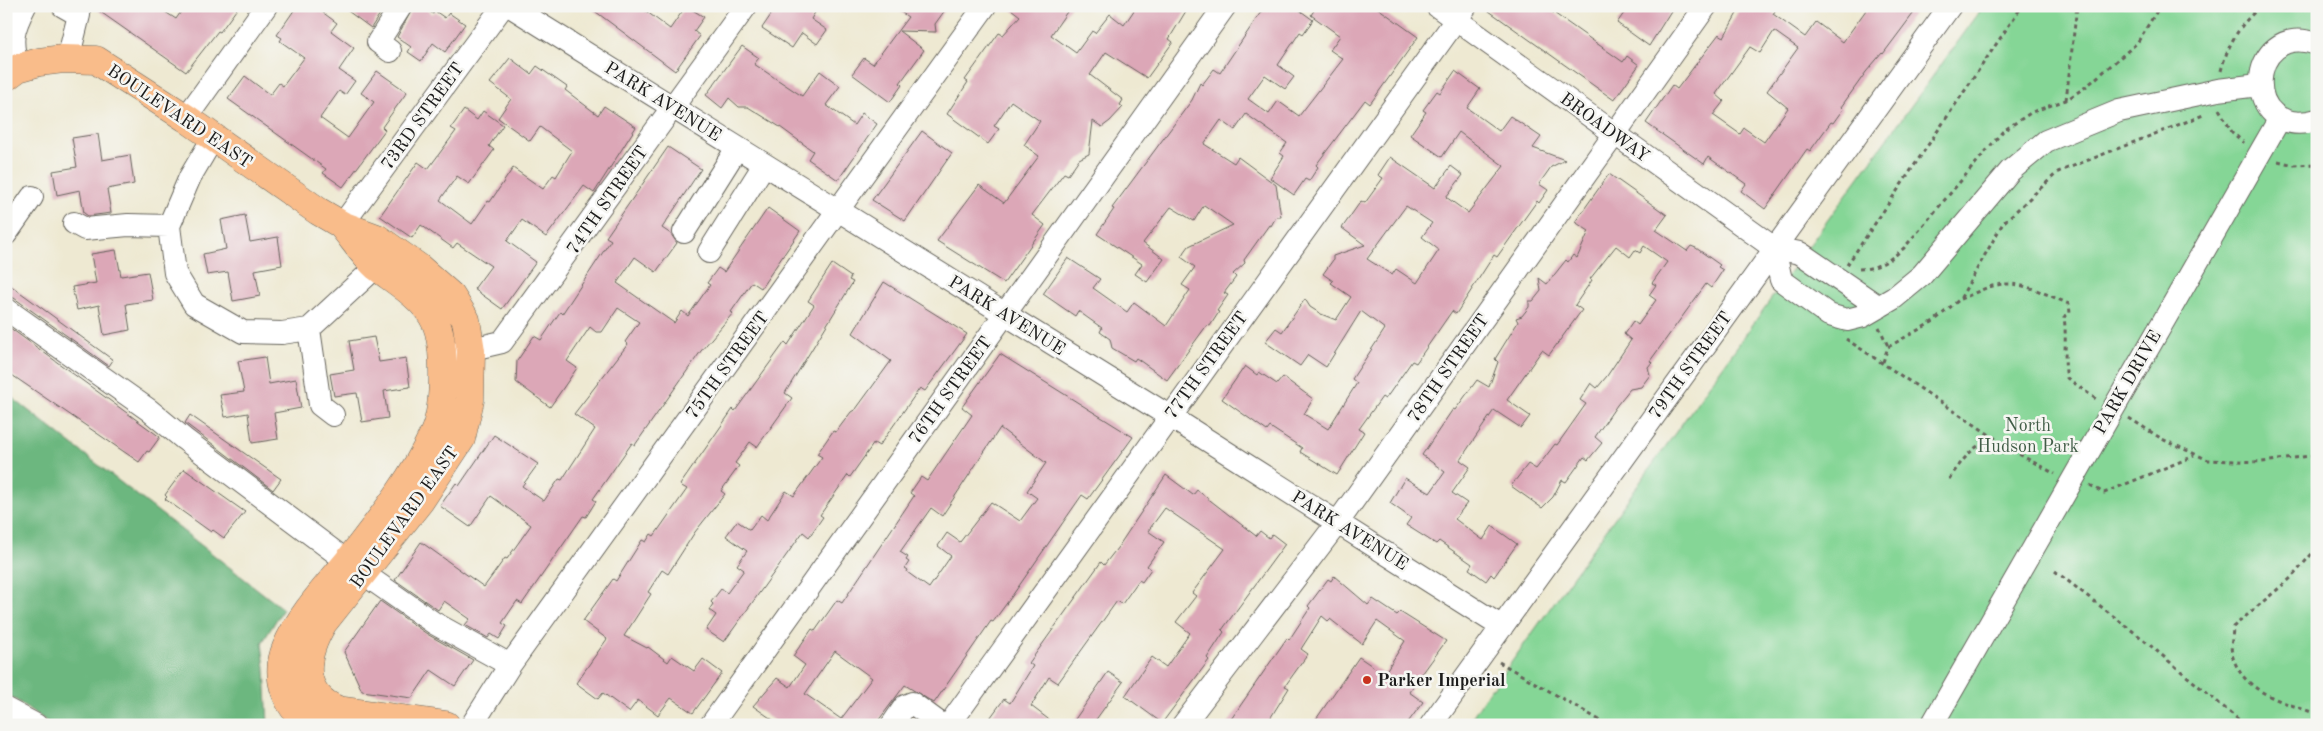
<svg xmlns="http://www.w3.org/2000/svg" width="2323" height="731" font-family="'Old Standard TT',serif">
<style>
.green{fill:#85d696;stroke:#507959}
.forest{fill:#6cb77f;stroke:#446a4e}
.building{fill:#dca7b7;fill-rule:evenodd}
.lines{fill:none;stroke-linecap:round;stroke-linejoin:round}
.minor-casing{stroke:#66645c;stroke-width:24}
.major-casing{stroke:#66645c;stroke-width:29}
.path{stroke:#66645c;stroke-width:3;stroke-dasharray:4 4;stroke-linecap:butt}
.minor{stroke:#fff;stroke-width:22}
.major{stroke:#f9bc8a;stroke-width:28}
.poi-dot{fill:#c8321e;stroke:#f6f6f2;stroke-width:2}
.labels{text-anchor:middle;stroke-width:5;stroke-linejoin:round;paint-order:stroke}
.street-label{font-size:18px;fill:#1c1c1c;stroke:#f6f6f2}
.park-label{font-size:18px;fill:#415d47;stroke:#f6f6f2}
.poi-label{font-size:18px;font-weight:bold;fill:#1c1c1c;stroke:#f6f6f2;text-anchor:start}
</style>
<rect width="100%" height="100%" fill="#f6f6f2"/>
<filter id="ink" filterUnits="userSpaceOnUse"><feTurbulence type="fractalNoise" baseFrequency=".02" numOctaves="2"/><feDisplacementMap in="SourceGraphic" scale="10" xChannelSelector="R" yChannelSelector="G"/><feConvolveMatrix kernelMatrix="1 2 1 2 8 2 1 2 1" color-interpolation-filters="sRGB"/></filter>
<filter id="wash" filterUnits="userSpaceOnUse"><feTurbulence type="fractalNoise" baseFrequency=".0096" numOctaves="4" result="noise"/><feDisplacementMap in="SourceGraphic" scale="20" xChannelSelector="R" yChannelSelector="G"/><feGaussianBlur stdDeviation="1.12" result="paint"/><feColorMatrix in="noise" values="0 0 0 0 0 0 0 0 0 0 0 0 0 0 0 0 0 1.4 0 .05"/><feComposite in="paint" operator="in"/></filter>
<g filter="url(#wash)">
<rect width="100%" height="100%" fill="#eee9d2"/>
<!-- green -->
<path class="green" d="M1984 6H2317V725H1467L1491 688H1493L1816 236Z"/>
<!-- forest -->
<path class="forest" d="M6 393 283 609 262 643 265 668 268 725H52L6 693Z"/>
<g id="blocks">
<!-- building -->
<path class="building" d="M92 6H156L176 19 185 6H239L220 32 218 31 186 72Z
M297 6H314L337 23 331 31 354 48 339 70 355 81 345 95 339 91 320 118 348 138 374 102 361 93 377 71 407 92 382 127 385 130 343 187 323 173 326 169 228 99 245 76 270 95 279 83 283 86 304 58 280 41 282 38 277 35Z
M341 6H385L371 28Z
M414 6H422L433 14 435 11 445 18 449 13 465 24 445 52 433 43 421 61 408 52 411 47 397 37Z
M588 6H639L670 29 686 6 704 17 694 31 700 36 675 71Z
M777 6H819L811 19 827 30 817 44 802 33 792 48 762 28Z
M892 6H948L935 24 936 32 899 31 924 50 900 83 902 85 890 102 852 74 864 58 873 64 908 17Z
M1007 6H1071L1051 35 1076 53 1092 31 1095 33 1110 14 1124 25 1137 6H1189L1169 39 1173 42 1147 78 1106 52 1090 75 1123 100 1120 105 1123 107 1110 121 1102 127 1093 121 1089 154 1079 159 1068 175 1064 173 1032 215 1045 225 1004 283 937 241 979 185 1004 203 1039 156 1024 145 1040 121 1011 101 994 126 999 129 988 144 947 114 968 82 965 80 999 33 1003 35 1020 16Z
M1265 6H1294L1313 20 1303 34 1300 32 1278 65 1294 77 1285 89 1265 75 1248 99 1269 114 1278 101 1299 116 1343 59 1330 50 1340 36 1311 15 1317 6H1375L1418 37 1370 104 1365 100 1316 165 1318 167 1309 181 1305 179 1294 195 1270 178 1284 156 1280 153 1287 143 1246 114 1235 130 1221 120 1204 144 1234 163 1238 157 1276 185 1281 217H1276L1271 226 1269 225 1244 260 1245 263 1233 274 1236 277 1224 293 1228 295 1217 311 1219 312 1210 326 1207 325 1167 380 1136 358 1134 361 1112 348 1110 339 1100 332 1102 328 1078 311 1075 316 1043 294 1068 258 1100 279 1093 288 1127 312 1134 302 1166 326 1190 290 1182 285 1195 267 1181 257 1189 246 1233 225 1204 205 1194 221 1171 207 1143 243 1164 259 1147 282 1135 274 1142 264 1097 234 1114 209 1112 208 1192 100 1200 83 1202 85 1214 69 1220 73Z
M1482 6H1544L1623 62 1627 56 1639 65 1614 100Z
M1629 6H1674L1649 46 1617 23Z
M1741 6H1778L1773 14 1805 37 1816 22 1843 42 1869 6H1919L1883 54 1882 53 1866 72 1841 107 1843 109 1833 123 1831 122 1810 151 1807 149 1765 209 1741 191 1746 184 1708 157 1704 164 1646 123 1672 85 1677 89 1719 34 1724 37ZM1774 31 1798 48 1767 91 1788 108 1764 142 1744 128 1740 134 1713 115 1724 101 1716 94 1750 47 1760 53Z
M742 46 759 58 754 64 802 96 820 71 840 86 826 105 854 125 862 113 877 124 838 180 808 159 813 151 780 127 748 107H739L729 98 722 108 706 95Z
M510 58 531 74 537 66 567 87 565 90 598 115 604 106 636 127 594 193 584 186 546 237 522 220 507 241 536 262 502 309 474 289 491 266 457 243 453 248 421 225 412 238 380 216 418 162 428 169 456 131 451 128 464 110 477 120 483 111 503 125 489 146 494 150 469 184 457 176 440 200 472 224 488 201 490 202 513 168 543 189 553 175 556 177 572 151 540 127 530 141 498 118 511 99 490 83Z
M1455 71 1480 89 1467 108 1499 131 1510 116 1541 137 1533 148 1565 160 1551 167 1539 184 1548 190 1539 203 1537 201 1497 257 1494 255 1456 314 1452 311 1416 363 1412 361 1389 394 1385 399 1382 397 1359 429 1364 432 1337 475 1300 452 1302 448 1270 427 1267 431 1222 399 1245 366 1257 375 1259 372 1277 384 1283 377 1313 399 1304 414 1328 429 1357 383 1352 379 1385 329 1361 311 1326 367 1308 355 1300 366 1265 342 1276 328 1282 332 1305 299 1310 307 1321 314 1336 320 1351 297 1331 283 1333 281 1323 274 1333 260V256L1365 245 1342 228 1361 201 1365 203 1383 178 1378 175 1390 157 1435 188 1451 166 1463 175 1446 197 1468 213 1504 166 1459 132 1442 157 1410 135 1426 112 1423 110 1437 91 1440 93ZM1406 206 1432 223 1422 237 1439 250 1417 283 1396 269 1392 275 1367 259Z
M922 131 952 153 905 221 872 200Z
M98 134 102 160 130 155 134 184 107 189 111 213 88 216 84 213 80 190 57 195 53 171 77 167 72 138Z
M668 147 701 169 662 228 671 234 677 243 656 272 635 257 617 283 674 323 682 311 688 316 710 285 707 283 718 268 724 272 768 208 800 231 761 288 752 282 731 312 733 313 701 351 635 445 632 443 593 499 596 501 586 517 583 516 522 604 517 601 502 623 507 626 499 639 491 634 488 638 465 625 470 619 444 601 438 610 395 580 421 542 484 587 505 558 507 559 531 525 491 496 470 527 440 506 456 483 459 486 494 435 538 464 522 486 544 501 559 479 562 480 595 429 574 414 628 344 625 342 639 322 618 308 602 332H596L590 327 567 361 577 368 550 407 516 382 517 361 534 336 541 340 560 312 562 314 611 240 606 237Z
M1609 174 1667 215 1656 230 1687 251 1691 246 1696 248 1720 265 1718 267 1723 270 1711 288 1706 284 1650 361 1652 362 1648 367 1650 375 1641 387 1630 389 1617 405 1595 437 1602 443 1588 460 1584 457 1566 482 1562 480 1553 497 1542 508 1511 486 1528 464 1536 469 1555 444 1557 445 1586 404 1580 400 1591 383 1597 388 1607 376 1631 340 1624 334 1633 321 1638 325 1656 300 1649 295 1656 285 1652 283 1667 262 1644 246 1640 253 1635 250 1630 257 1616 246 1590 279 1592 280 1575 305 1582 310 1549 355 1542 350 1507 400 1530 416 1521 428 1494 410 1460 460 1470 467 1452 493 1467 503 1455 519 1483 540 1492 526 1517 544 1494 577 1491 574 1486 581 1469 569 1472 564 1439 541 1436 544 1406 525 1411 518 1390 503 1405 478 1430 493 1445 472 1422 455 1453 409 1455 410 1477 380 1489 387 1498 362 1495 359 1518 322 1516 318 1522 316 1529 307V301H1533L1541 291 1539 278 1547 284 1566 260 1568 262 1573 255 1577 258 1589 231 1575 222Z
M245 215 250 242 278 237 282 265 255 270 260 296 233 301 228 272 207 275 203 254 226 249 221 220Z
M116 250 121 276 148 272 153 300 126 304 130 330 104 335 99 305 77 310 72 287 96 283 91 254Z
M832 264 851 277 849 280 853 282 785 393 792 398 757 447 750 442 735 463 739 466 721 491 725 494 695 532 668 574 662 570 648 592 651 594 624 636 647 648 648 647 668 662 672 656 694 671 703 659 722 673 693 713 671 698 658 715 638 700 629 712 603 693 598 699 576 683 607 639 583 621 613 579 616 581 642 540 646 542 651 534 654 536 687 489 680 485 733 409 735 411 785 342 788 345 814 305 808 301Z
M6 282 113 360 109 366 14 298 6 296Z
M884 282 967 334 925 391 920 388 879 446 874 443 850 477 848 475 820 515 823 517 809 537 803 532 724 642 706 630 716 615 709 610 713 604 711 602 721 589 727 593 744 570 737 565 747 551 726 536 737 521 750 530 761 515 767 520 786 491 794 496 822 457 817 454 833 431 836 432 851 412 856 409 891 361 853 333Z
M6 325 160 437 149 452 147 451 139 462 6 371Z
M374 337 379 362 406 358 410 387 384 391 388 418 362 422 357 393 334 396 330 374 354 370 349 341Z
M1000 354 1133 437 1088 499 1082 495 1012 596 993 622 991 621 934 703 905 685 875 725H780L753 706 777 678 790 687 805 665 793 656 812 629 815 631 837 600 842 603 914 496 910 493 921 477 927 481 944 456 972 415 962 407ZM1000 428 1046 463 1027 491 1037 498 1020 521 991 502 960 542 947 533 938 546 951 556 929 588 907 572 908 570 905 568 909 562 906 560 908 557 900 552 931 508 942 516ZM835 651 872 678 841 719 805 694Z
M265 357 269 384 296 379 301 408 274 413 278 439 252 443 248 413 225 417 220 395 244 392 238 361Z
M190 415 281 479 273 490 185 423Z
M184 469 245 512 224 538 213 530 211 532 165 499 167 497 165 495Z
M1166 475 1193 495 1197 490 1256 536 1260 531 1269 538 1272 534 1285 544 1222 630 1224 632 1207 658 1209 660 1162 723 1125 696 1152 657 1166 667 1190 633 1176 622 1196 596 1192 593 1225 549 1165 508 1148 531 1164 542 1147 566 1151 569 1142 582 1139 580 1122 604 1117 601 1058 683 1049 677 1031 706 1056 725H985L1004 699 1010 703 1033 666 1029 663 1101 562 1104 565 1118 547Z
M1334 576 1368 605 1373 599 1397 615 1400 612 1446 641 1409 692 1423 702 1406 725H1312L1359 657 1384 674 1405 641 1377 621 1362 644 1330 619 1328 621 1322 616 1301 649 1308 654 1285 686 1289 688 1266 725H1227L1287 638 1289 640 1310 608 1308 606 1328 579 1331 581Z
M380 601 427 634 473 660 455 686 431 670 412 698 362 691 344 652Z
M1108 672 1123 682 1092 725H1071Z"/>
</g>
</g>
<g filter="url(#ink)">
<use href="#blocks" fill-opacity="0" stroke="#66645c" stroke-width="1"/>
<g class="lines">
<defs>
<path id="minor" d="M63 6 79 15 68 59
M510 6 1185 426 1502 627
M1437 6 1774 248 1800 253 1879 307
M2317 44C2245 19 2239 142 2317 120
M390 51 378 42 401 6
M18 68C10 41 12 31 25 6
M186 118 266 6
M213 138 190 177 169 226 175 273 194 304 243 332 282 333 309 329 377 266
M74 223 85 229 128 225 169 226
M342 225 503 6
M684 232 737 148
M6 234 32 197
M1774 248 1781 280 1829 315 1847 320 1863 316 1894 298 1922 275 2010 171 2046 141 2119 111 2218 90 2259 85
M709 252 764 165
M6 309 149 410 184 439 364 574 434 623 510 665
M309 329 320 405 333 415
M442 356 502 342 746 6
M6 709 36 725
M472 725 510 665 985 6
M711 725 1225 6
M892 725 905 706 912 703 942 725
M949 725 1466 6
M1183 725 1338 522 1706 6
M1431 725 1950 6
M1932 725 2280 118"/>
<path id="major" d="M6 77 18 68 39 62 63 59 96 60 186 118 318 211 342 225 377 238 418 267 451 296 466 320 471 351 470 400 461 439 420 501 323 623C304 655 297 693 338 710L446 725
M315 725C287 712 274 677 286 648 300 615 328 586 350 559 381 519 413 479 434 433 445 408 445 358 439 332 432 302 399 284 377 267 364 256 354 240 343 227"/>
</defs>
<!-- minor casing -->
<use href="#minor" class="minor-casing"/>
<!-- major casing -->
<use href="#major" class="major-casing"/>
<!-- path -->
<path class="path" d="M2221 71C2228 44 2240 23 2262 6
M2066 100 2077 6
M2219 109 2232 132 2244 143
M2278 161 2294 165 2317 164
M1847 265 2022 6
M1859 269C1878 269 1890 260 1904 248L2003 131 2032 112 2066 100 2087 86 2137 43 2160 6
M1960 299C1972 295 1985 287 1997 285 2021 280 2048 295 2069 304L2070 313 2064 317C2067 338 2063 358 2067 378L2096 399
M1879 327 1888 346
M1846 339 2017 453 2055 474
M1883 362 1888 347 1934 321 1960 299 2003 223 2058 172 2206 114
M2129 418 2162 439 2208 460 2262 462 2317 455
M1949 479C1962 461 1972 445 1994 438
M2090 485 2104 493 2194 456
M2317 548 2291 578 2233 627C2233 635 2230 647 2232 654 2242 693 2284 702 2317 714
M2055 571 2139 636 2245 725
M1499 662 1608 725"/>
<!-- minor -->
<use href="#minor" class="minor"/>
<!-- major -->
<use href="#major" class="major"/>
</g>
</g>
<!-- markers -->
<circle class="poi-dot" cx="1367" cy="680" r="5"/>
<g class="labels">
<!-- street labels -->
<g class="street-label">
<text transform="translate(663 101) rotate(32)" y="6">PARK AVENUE</text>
<text transform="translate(180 116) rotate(34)" y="6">BOULEVARD EAST</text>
<text transform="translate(422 116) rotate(-54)" y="6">73RD STREET</text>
<text transform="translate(1605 127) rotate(36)" y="6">BROADWAY</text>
<text transform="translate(607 200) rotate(-55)" y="6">74TH STREET</text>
<text transform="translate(1007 315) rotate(32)" y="6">PARK AVENUE</text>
<text transform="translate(727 365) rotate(-54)" y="6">75TH STREET</text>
<text transform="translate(1206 365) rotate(-54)" y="6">77TH STREET</text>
<text transform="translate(1690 365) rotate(-54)" y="6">79TH STREET</text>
<text transform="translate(1448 368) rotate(-55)" y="6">78TH STREET</text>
<text transform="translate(2127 382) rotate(-60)" y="6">PARK DRIVE</text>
<text transform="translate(950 390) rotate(-54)" y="6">76TH STREET</text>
<text transform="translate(404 517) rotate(-54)" y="6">BOULEVARD EAST</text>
<text transform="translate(1350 530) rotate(32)" y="6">PARK AVENUE</text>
</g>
<!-- park labels -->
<g class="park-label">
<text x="2028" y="431">North<tspan x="2028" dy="21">Hudson Park</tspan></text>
</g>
<!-- poi labels -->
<g class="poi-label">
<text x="1377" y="686">Parker Imperial</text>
</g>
</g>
<!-- margin -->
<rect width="2323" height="731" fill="none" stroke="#f6f6f2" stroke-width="25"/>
</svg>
